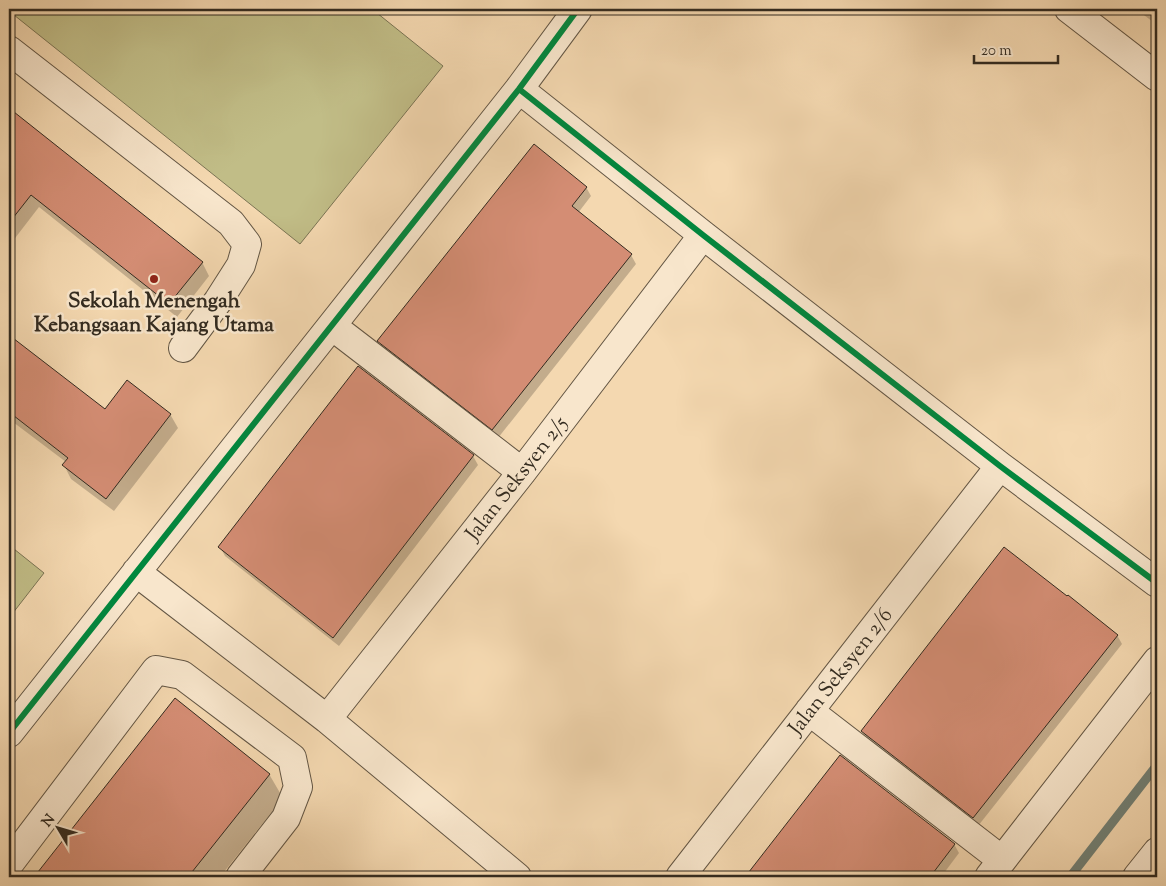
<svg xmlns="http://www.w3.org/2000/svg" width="1166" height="886" font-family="'Sorts Mill Goudy',serif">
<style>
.green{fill:#c1bd87;stroke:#7a7454}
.shadow{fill:#0003}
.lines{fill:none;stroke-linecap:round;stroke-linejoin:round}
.stream{stroke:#728075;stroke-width:9}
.building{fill:#d48d74;stroke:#332b20}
.minor-casing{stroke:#635644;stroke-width:30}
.minor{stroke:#f8e6cc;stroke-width:28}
.cycleway-casing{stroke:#f8e6cc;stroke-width:9}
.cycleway{stroke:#00873e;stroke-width:6}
.poi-dot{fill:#8f2418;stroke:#f8e6cc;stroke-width:2}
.labels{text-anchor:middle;stroke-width:5;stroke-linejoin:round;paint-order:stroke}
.poi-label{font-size:21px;font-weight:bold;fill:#332b20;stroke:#f8e6cc}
.street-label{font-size:21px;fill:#332b20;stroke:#f8e6cc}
</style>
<rect width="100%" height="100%" fill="#f4d8b0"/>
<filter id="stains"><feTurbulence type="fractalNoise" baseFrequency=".004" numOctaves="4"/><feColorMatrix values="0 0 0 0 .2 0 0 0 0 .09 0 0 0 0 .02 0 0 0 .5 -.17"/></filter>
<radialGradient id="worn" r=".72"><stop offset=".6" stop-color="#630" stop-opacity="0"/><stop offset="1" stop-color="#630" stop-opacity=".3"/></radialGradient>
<!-- green -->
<path class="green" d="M9 9H372L443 66 300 244 9 11Z
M9 545 44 573 9 618Z"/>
<!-- shadow -->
<path class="shadow" d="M1136 9H1157V25Z
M9 110 202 262 209 276 177 317 39 207 9 246Z
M586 187 591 196 578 213 631 255 636 264 498 438 384 350 378 341Z
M9 337 105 411 170 414 178 428 114 511 71 479 64 465 66 462 9 419Z
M473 456 478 465 339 646 225 556 220 547Z
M1117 635 1122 644 978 826 867 740 862 731Z
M176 700 269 774 283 798 220 877H36Z
M840 756 954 844 959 853 941 877H747Z"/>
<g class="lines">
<!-- stream -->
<path class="stream" d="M1070 877 1157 765"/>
</g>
<!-- building -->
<path class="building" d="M9 108 203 262 169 304 31 195 9 223Z
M534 144 587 187 572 206 632 254 492 430 377 341Z
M9 335 105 409 127 380 171 414 106 499 62 465 68 458 9 412Z
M358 366 474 455 333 638 218 547Z
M1004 547 1067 596 1068 595 1118 635 973 818 861 731Z
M175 698 270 774 188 877H34Z
M840 755 955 844 930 877H745Z"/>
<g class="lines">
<defs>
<path id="minor" d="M1069 9 1157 77
M9 50 231 223 247 244 241 265 218 301 183 348
M519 89 703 235 1000 466 1157 583
M332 326 522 472
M136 572 327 719 517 877
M809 711 1002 860
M327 719 522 472 703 235
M9 733 519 89 578 9
M9 864 156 670 182 675 292 758 298 787 286 818 240 877
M680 877 1000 466
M989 877 1157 661
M1137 877 1157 852"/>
</defs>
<!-- minor casing -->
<use href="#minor" class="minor-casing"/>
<!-- minor -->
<use href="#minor" class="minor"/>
<defs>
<path id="cycleway" d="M519 89 703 235 1000 466 1157 583
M9 733 519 89 578 9"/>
</defs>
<!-- cycleway casing -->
<use href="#cycleway" class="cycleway-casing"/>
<!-- cycleway -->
<use href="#cycleway" class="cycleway"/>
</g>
<!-- markers -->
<circle class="poi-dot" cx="154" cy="279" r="5"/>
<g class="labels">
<!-- poi labels -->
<g class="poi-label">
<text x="154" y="307">Sekolah Menengah<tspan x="154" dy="24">Kebangsaan Kajang Utama</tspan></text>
</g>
<!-- street labels -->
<g class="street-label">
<text transform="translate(516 478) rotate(-52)" y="7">Jalan Seksyen 2/5</text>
<text transform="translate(840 671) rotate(-52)" y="7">Jalan Seksyen 2/6</text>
</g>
</g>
<!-- margin -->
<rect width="1166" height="886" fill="none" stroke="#f4d8b0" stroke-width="30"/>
<rect x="10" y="10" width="1146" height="866" fill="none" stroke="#332b20" stroke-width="2.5"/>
<rect x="15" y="15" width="1136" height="856" fill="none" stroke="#332b20"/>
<!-- north arrow -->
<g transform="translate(58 828) rotate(308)" stroke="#f8e6cc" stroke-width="4" paint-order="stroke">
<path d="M0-4L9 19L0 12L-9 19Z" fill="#332b20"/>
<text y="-8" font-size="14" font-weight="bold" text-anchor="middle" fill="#332b20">N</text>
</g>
<!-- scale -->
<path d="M974 55v8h84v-8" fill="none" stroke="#332b20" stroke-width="2.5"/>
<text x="981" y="55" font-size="15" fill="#332b20" stroke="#f8e6cc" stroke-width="4" paint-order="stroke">20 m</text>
<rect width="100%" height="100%" filter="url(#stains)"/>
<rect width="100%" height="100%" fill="url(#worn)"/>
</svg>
